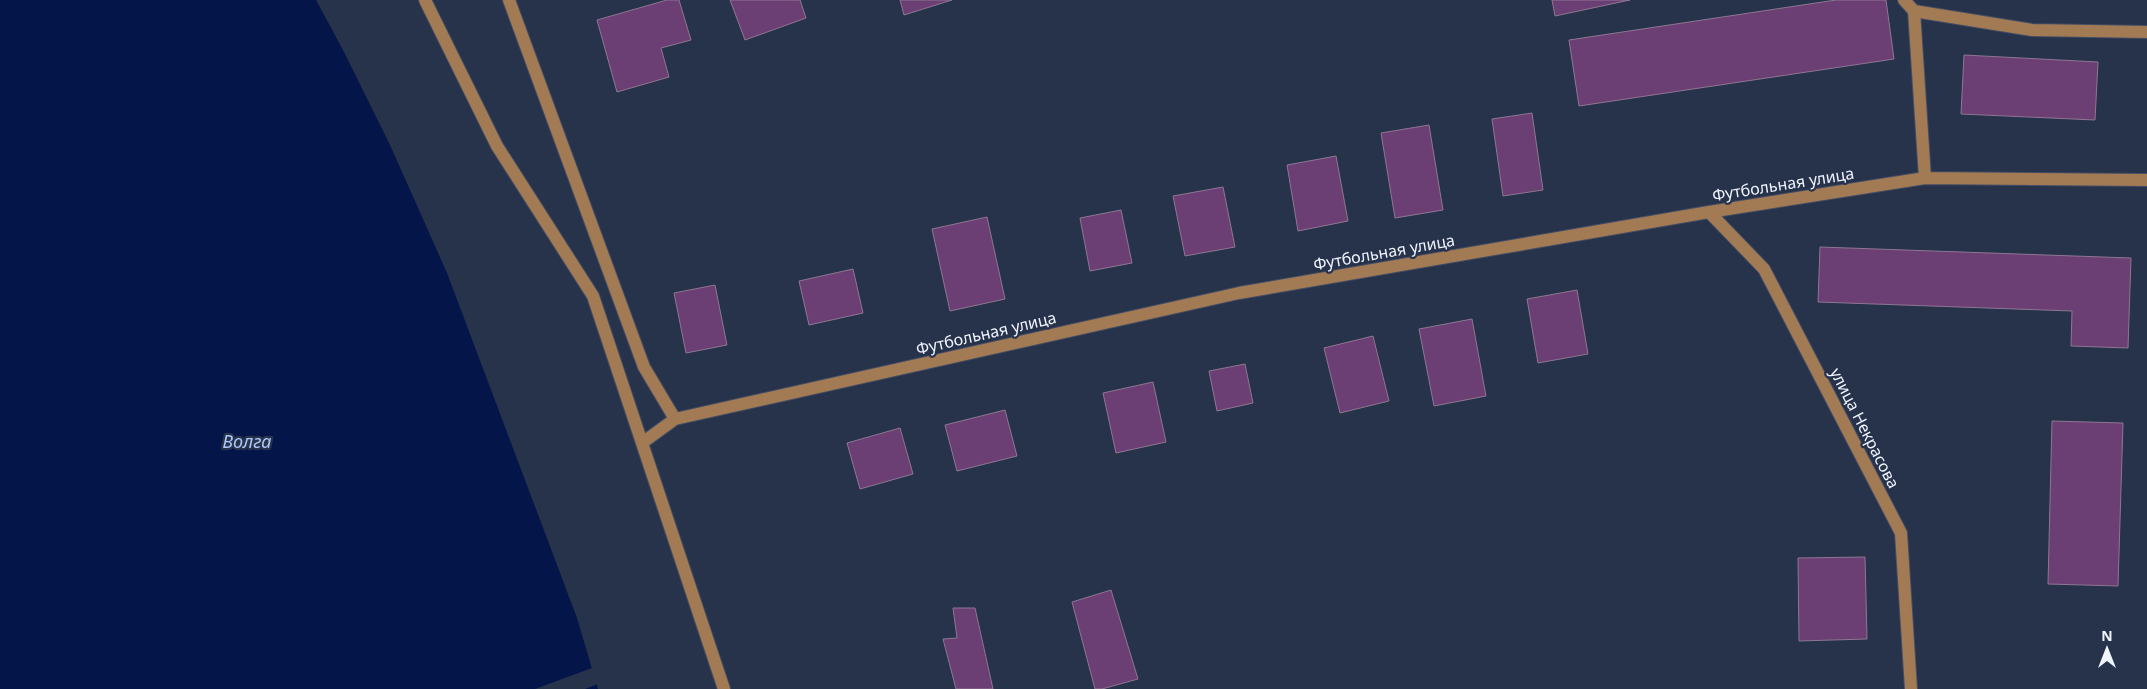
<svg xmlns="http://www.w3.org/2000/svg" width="2147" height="689" font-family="'Noto Sans',sans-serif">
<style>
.water{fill:#041549}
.pier{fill:#27324b}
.building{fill:#6c3f74;stroke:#8e7791}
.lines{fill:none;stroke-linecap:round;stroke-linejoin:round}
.minor-casing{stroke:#434d64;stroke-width:14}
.minor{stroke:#a27a54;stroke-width:12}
.labels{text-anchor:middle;stroke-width:4.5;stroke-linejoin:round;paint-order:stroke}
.street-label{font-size:16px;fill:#eff4fe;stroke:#27324b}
.water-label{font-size:18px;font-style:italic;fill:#aec7fa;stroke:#27324b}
</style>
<rect width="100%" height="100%" fill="#27324b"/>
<!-- water -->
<path class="water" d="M0 0H316L343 50 390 145 447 273 577 618 598 689H0Z"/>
<!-- pier -->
<path class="pier" d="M592 668 598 684 585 689H535Z"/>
<!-- building -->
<path class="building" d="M667 0H679L691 40 661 48 669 77 617 92 597 20Z
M730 0H800L806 18 745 40Z
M900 0H952L904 15Z
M1552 0H1630L1555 16Z
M1836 0H1886L1894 59 1579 106 1569 40Z
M1964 55 2098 62 2095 120 1961 114Z
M1532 113 1543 190 1503 196 1492 119Z
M1429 125 1443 210 1395 218 1381 133Z
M1336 156 1348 221 1298 231 1287 165Z
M1223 187 1235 247 1185 256 1173 196Z
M1121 210 1132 263 1090 271 1080 218Z
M987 217 1005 299 950 311 932 229Z
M1820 247 2131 258 2128 348 2071 346 2072 311 1818 302Z
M853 269 863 313 809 325 799 281Z
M715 285 727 345 686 353 674 293Z
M1577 290 1588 354 1538 363 1527 299Z
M1472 319 1486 396 1434 406 1419 329Z
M1373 336 1389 401 1340 413 1324 348Z
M1245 364 1253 403 1217 411 1209 371Z
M1153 382 1166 442 1116 453 1103 393Z
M1005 410 1017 456 957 471 945 425Z
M2052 421 2123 423 2118 586 2048 584Z
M900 428 913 474 860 489 847 443Z
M1865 557 1867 639 1799 641 1798 558Z
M1111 590 1138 679 1102 689H1095L1072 602Z
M953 608H975L993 689H956L943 639 957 638Z"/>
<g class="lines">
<defs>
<path id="minor" d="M425 0 497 146 593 296 724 689
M509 0 644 367 675 419
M1904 0 1914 11 2032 30 2147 32
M1914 11 1925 178
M1709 212 1764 269 1901 533 1911 689
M642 443 675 419 1239 293 1709 212 1925 178 2147 180"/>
</defs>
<!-- minor casing -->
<use href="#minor" class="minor-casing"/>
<!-- minor -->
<use href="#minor" class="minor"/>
</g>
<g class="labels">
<!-- street labels -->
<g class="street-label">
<text transform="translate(1783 184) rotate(-9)" y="6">Футбольная улица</text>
<text transform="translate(1384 252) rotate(-10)" y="6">Футбольная улица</text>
<text transform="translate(986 333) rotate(-13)" y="6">Футбольная улица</text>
<text transform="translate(1865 428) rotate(63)" y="6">улица Некрасова</text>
</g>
<!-- water labels -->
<g class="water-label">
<text x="247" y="448">Волга</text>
</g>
</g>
<!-- north arrow -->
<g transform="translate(2107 649)" stroke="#27324b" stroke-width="4" paint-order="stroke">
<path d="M0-4L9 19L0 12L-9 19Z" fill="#eff4fe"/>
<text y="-8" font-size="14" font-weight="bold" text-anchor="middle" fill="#eff4fe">N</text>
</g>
</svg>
